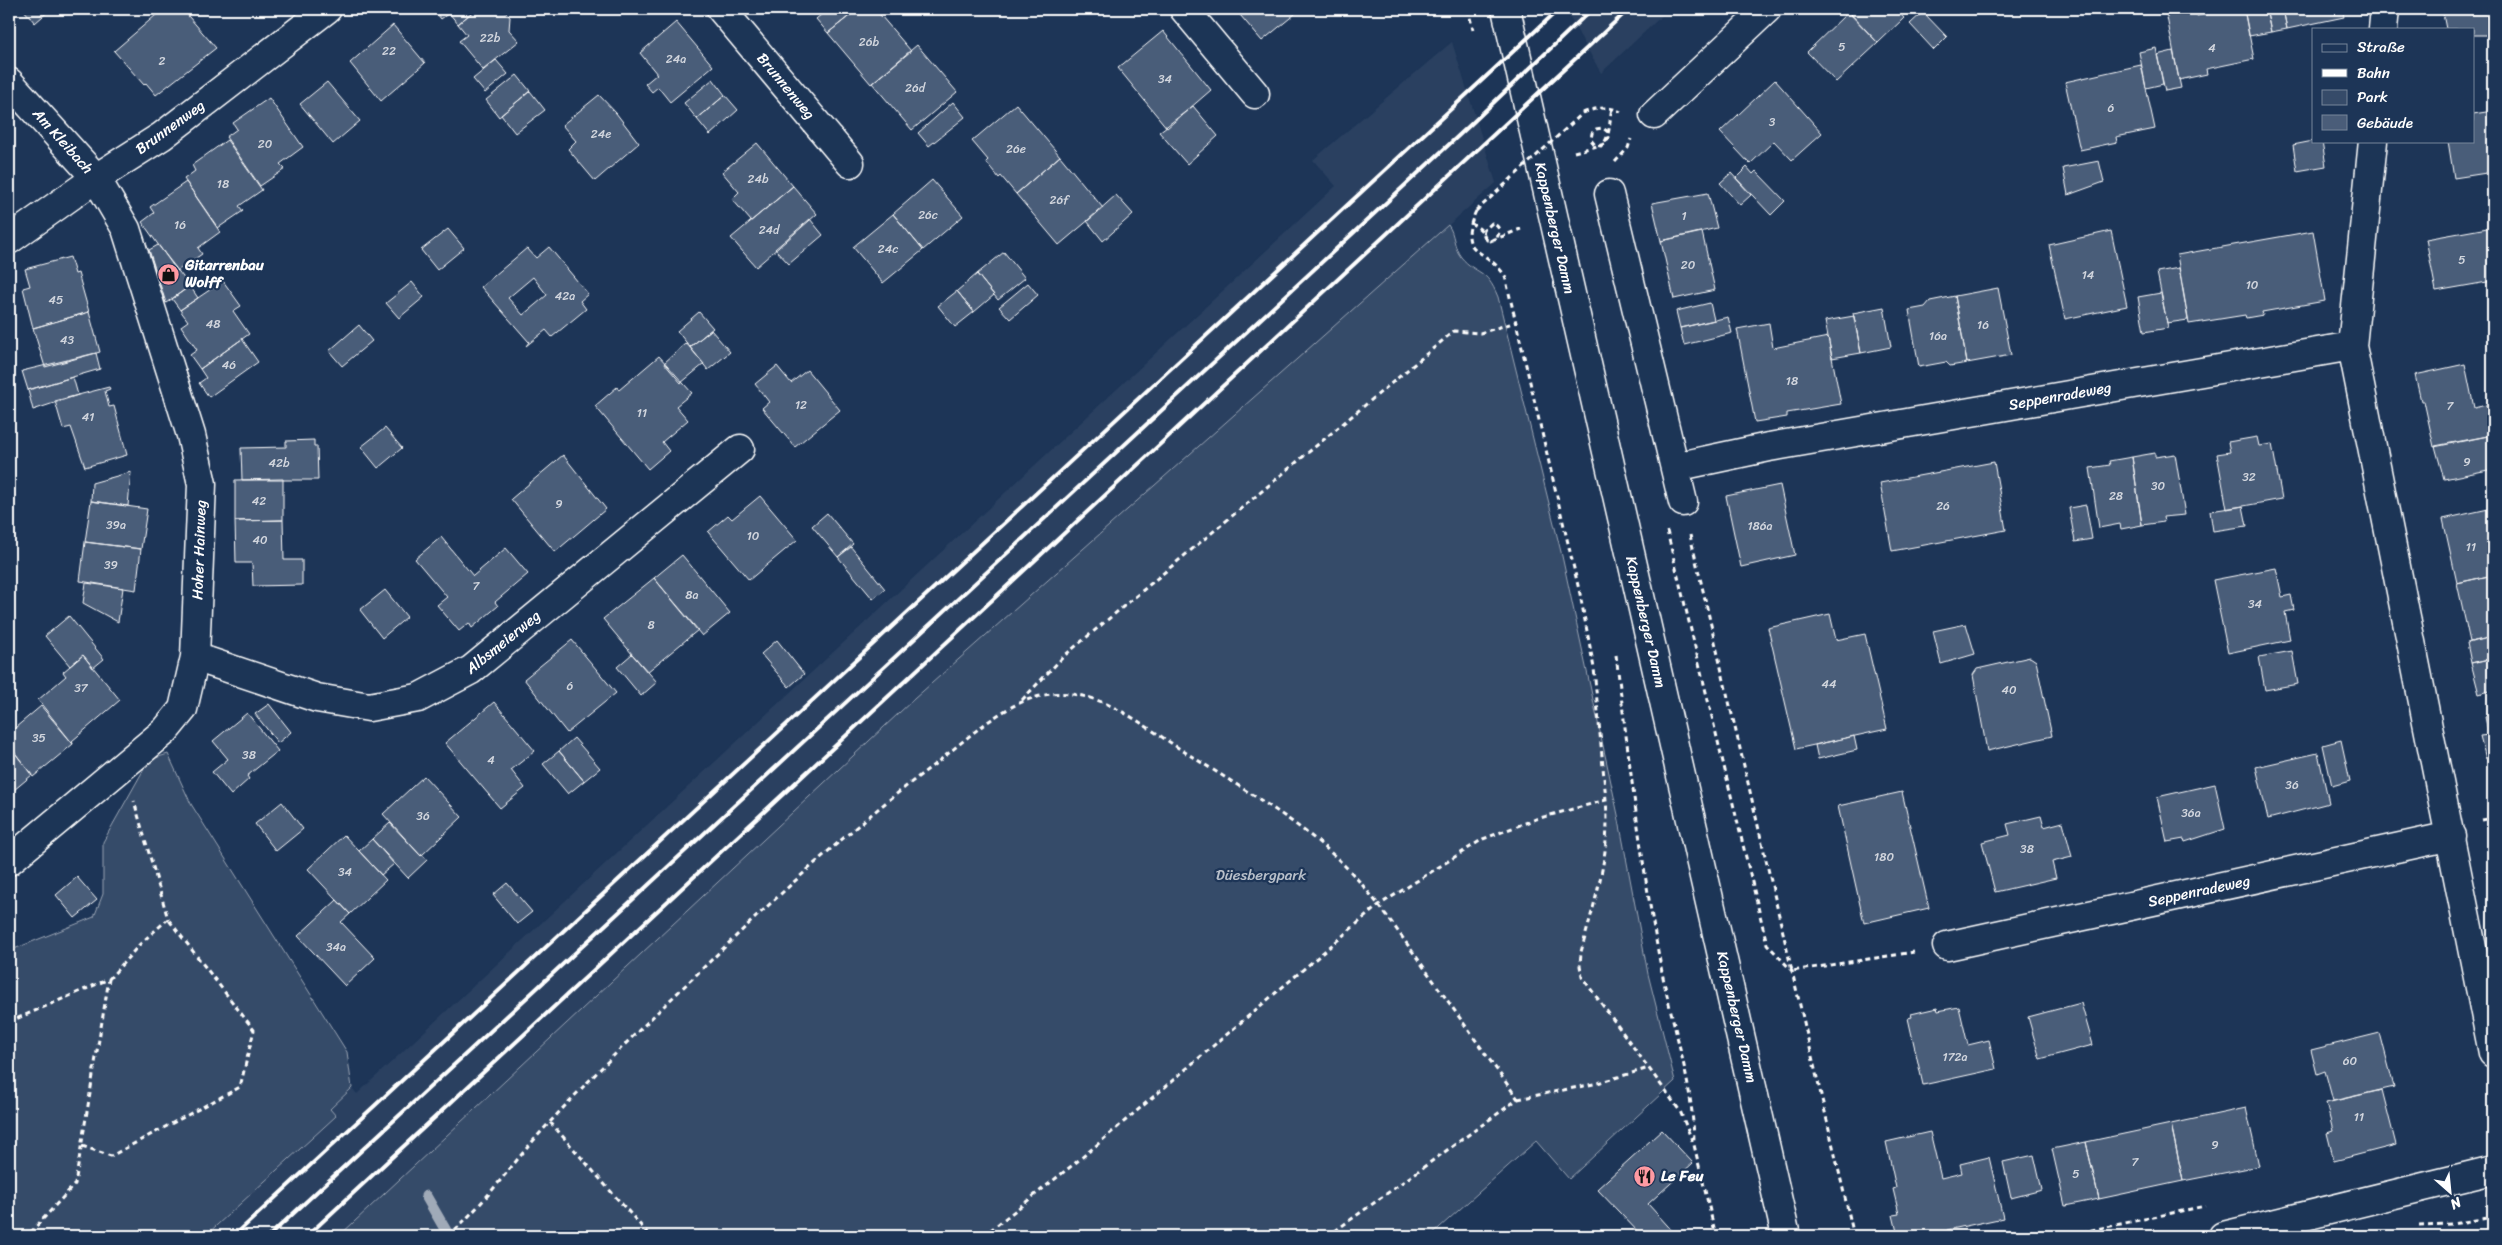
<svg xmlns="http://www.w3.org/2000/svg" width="2502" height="1245" font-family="Sriracha,sans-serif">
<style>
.built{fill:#2a4161}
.green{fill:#364b69;stroke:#9aa5b4}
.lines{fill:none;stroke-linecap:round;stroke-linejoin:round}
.stream{stroke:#a0aab8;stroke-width:11}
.building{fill:#4a5d79;stroke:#fff;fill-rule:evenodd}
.minor-casing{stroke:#fff;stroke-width:31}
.major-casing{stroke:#fff;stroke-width:31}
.path{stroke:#fff;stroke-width:3;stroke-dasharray:5 4;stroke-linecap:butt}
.minor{stroke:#1d3557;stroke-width:28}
.major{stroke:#1d3557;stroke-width:28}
.rail{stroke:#fff;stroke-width:4}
.path-bridge{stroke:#fff;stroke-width:3;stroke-dasharray:5 4;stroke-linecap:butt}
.labels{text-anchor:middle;stroke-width:4.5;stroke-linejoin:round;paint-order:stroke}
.number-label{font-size:12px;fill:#d2d6de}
.street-label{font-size:15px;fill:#fff;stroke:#1d3557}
.poi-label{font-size:15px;font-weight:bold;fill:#fff;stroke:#1d3557;text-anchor:start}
.park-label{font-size:15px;fill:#b9c0ca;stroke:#1d3557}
</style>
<rect width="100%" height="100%" fill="#1d3557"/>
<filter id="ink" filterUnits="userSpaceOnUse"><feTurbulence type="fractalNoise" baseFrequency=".02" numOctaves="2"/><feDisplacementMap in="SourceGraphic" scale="10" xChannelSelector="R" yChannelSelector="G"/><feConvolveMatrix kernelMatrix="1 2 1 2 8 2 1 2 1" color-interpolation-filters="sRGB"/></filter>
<g filter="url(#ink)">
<!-- built -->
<path class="built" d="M1565 9H1669L1601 73Z
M1452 42 1496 183 914 699 339 1236H205L336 1116 329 1109 352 1088 357 1094 1336 186 1313 160Z"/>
<!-- green -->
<path class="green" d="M1448 225C1455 234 1453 247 1461 257 1477 276 1486 267 1498 297L1562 556 1618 815 1648 974 1675 1081 1569 1179 1536 1141 1430 1236H339L914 699Z
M168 754 191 804 347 1052 352 1088 330 1109 336 1116 205 1236H9V951L94 917 103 894V842L149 760Z"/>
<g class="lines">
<!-- stream -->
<path class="stream" d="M426 1196 449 1236"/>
</g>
<!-- building -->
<path class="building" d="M23 9H51L35 23Z
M163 9H182L216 48 156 95 146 83 144 85 114 51Z
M433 9H476L458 24 449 13 441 19Z
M476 9H503L510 17 509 30 519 41 483 70 459 41 467 35 458 24Z
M828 9H849L853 13 828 33 816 19Z
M858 9H875L911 51 871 84 828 33Z
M1235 9H1301L1262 41Z
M1857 9H1896L1904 18 1878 43 1851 14Z
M2182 9H2196L2197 16 2231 9H2244L2254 59 2206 69 2207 74 2179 80 2166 12Z
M2244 9H2266L2271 32 2249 36Z
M2266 9H2283L2287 29 2271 32Z
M2283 9H2342L2344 17 2287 29Z
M2442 9H2493V35H2473V29H2446Z
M1848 12 1878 43 1836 82 1807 52Z
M1923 12 1947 37 1934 50 1910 24Z
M676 22 713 66 670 102 658 87 652 92 645 84 657 74 640 53Z
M393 25 425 63 381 101 350 63Z
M1163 31 1211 90 1167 128 1118 68Z
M917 45 957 92 912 130 872 83Z
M2156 48 2163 84 2146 88 2139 52Z
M2173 51 2181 88 2165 91 2157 55Z
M496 60 508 74 485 93 473 79Z
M2141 65 2155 129 2116 137 2117 142 2080 150 2065 82Z
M517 75 530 91 499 117 486 100Z
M713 79 725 95 697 119 684 103Z
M1775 80 1822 133 1792 160 1774 141 1750 164 1720 132Z
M327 82 360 121 333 144 300 104Z
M530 91 545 110 515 133 501 115Z
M599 95 616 113 639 143 595 181 568 149 576 141 562 125Z
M725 95 738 110 710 135 697 119Z
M269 98 303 147 280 164 285 169 260 186 226 137 237 129 233 123Z
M953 102 965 117 929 146 918 133Z
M1016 104 1060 156 1016 194 1001 176 999 178 986 162 988 160 972 141Z
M1193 106 1218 136 1187 164 1159 132Z
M2493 111V172L2454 178 2448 141H2473V114Z
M227 140 262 190 239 206 243 211 218 228 184 179 195 171 192 165Z
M2313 141H2322L2326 166 2297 171 2293 145Z
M757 143 793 186 751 221 732 199 739 192 722 172Z
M1060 156 1103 208 1059 245 1016 194Z
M2099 161 2104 182 2068 195 2063 168Z
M1747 167 1753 174 1756 171 1785 201 1771 215 1736 178Z
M1731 173 1751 195 1740 205 1720 183Z
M932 180 963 216 923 250 893 214Z
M186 182 220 232 198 248 202 254 177 271 142 222 154 213 150 207Z
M793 186 817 214 756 267 731 238Z
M1708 193 1717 228 1661 241 1652 203Z
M1116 195 1133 214 1103 241 1087 221Z
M893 214 923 250 883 283 853 247Z
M810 219 823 235 789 264 775 249Z
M2493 227V281L2436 291 2426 239Z
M448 229 464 248 437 270 421 250Z
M2111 231 2127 306 2065 319 2049 245Z
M2313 231 2325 301 2262 312 2263 315 2246 318 2245 315 2189 324 2177 255Z
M1702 232 1715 290 1674 299 1661 241Z
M158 245 190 286 166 303 149 250Z
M549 247 588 294 580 301 586 309 552 337 546 330 526 346 529 342 481 287 527 248 536 258ZM533 277 547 295 523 315 508 298Z
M1004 252 1025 278 998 300 977 274Z
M70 257 75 274 78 273 89 312 33 328 23 288 30 286 25 269Z
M2179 268 2188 320 2167 323 2157 272Z
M977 274 994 295 974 312 957 291Z
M223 281 241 306 233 311 249 334 200 369 190 355 197 350 181 326 188 321 180 310Z
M412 282 424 297 399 318 386 303Z
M1028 283 1038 295 1010 319 999 307Z
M190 286 198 298 180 310 172 299Z
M1998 288 2011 355 1967 363 1955 296Z
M957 291 974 312 955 327 938 306Z
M2161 293 2168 328 2144 332 2138 297Z
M1955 296 1967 363 1950 366 1946 362 1919 367 1909 310 1925 307 1930 301Z
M1710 303 1714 320 1680 328 1676 311Z
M1884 307 1891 347 1861 353 1853 313Z
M89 312 100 352 45 367 33 328Z
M699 312 713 328 690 347 677 331Z
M1854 316 1861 353 1832 358 1825 321Z
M1728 317 1732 333 1684 345 1680 328Z
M1769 323 1773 348 1828 337 1841 404 1787 413V417L1755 422 1737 329Z
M359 325 372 341 342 366 329 351Z
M711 330 730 352 708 370 690 347Z
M242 339 258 362 209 397 199 383 206 378 200 369Z
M686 343 704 364 681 383 664 363Z
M96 353 100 369 28 390 22 371Z
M659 356 692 393 676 406 688 420 662 442 669 451 648 469 595 406 617 387 619 390Z
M2465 364 2474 408 2490 404 2493 435 2434 447 2424 401H2421L2415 375Z
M777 366 791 383 807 370 840 410 795 447 762 408 769 402 755 384Z
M73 377 78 395 33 410 28 390Z
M109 387 110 389 105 391 109 407 114 406 127 455 85 467 71 427 63 429 55 401Z
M385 428 402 448 378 468 361 447Z
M2493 435V469L2444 479 2435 446Z
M2257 437 2259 446 2272 444 2282 499 2227 509 2217 454 2230 452 2228 442Z
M314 440V446H317L318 480H242L241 448 286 447V441Z
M2155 453V457L2175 454 2185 515 2163 517 2164 522 2142 525 2132 457Z
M563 455 606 509 555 552 511 499Z
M2132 457 2142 525 2121 529 2120 524 2099 528 2090 468 2110 465 2109 461Z
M1994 462 2006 530 1892 551 1880 483Z
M131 472 128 506 91 501 92 483Z
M283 479V520L235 521V480Z
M1780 485 1795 555 1741 567 1726 496Z
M760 496 797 540 749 580 708 532 728 515 732 519Z
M91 501 147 509 141 549 85 542Z
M2086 505 2092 539 2075 542 2069 508Z
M2243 506 2247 526 2213 531 2210 511Z
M2493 508V575L2457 583 2443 519Z
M827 513 853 544 838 557 812 526Z
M283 520 284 560H302V585L253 586 252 563H236L235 521Z
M441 537 473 576 506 548 528 574 495 602 498 606 472 628 469 623 459 631 437 605 447 597 415 559Z
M85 542 141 549 136 590 80 581Z
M851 547 885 589 873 599 838 557Z
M682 555 730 613 702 636 654 578Z
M2276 568 2282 597 2291 595 2294 610 2285 612 2290 640 2228 653 2213 580Z
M2493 575V637L2470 642 2457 583Z
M654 578 698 630 647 672 603 619Z
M86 583 123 588 118 622 83 603Z
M385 590 407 617 382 638 360 610Z
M1830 614 1836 640 1865 634 1887 729 1796 749 1768 628Z
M69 616 104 659 93 668 83 655 70 666 45 636Z
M1966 624 1975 654 1941 664 1933 631Z
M2493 637V658L2471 663 2467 643Z
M572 640 616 693 567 733 524 679Z
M777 640 804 674 789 687 761 654Z
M2292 651 2298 684 2265 690 2259 657Z
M632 654 657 682 641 696 617 667Z
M83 655 120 700 72 741 73 744 38 700 66 676 63 672Z
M2030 657 2036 661 2052 736 1987 751 1973 675 1977 669Z
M2493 658V690L2479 694 2471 663Z
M494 702 535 751 511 770 525 788 500 808 445 743Z
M269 704 291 732 278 743 255 714Z
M41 706 73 744 33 777 9 745V733Z
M247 713 278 751 247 776 249 779 231 795 212 772 228 759 213 741Z
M2493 715V757L2486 759 2480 736 2489 735 2485 717Z
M1854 736 1857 750 1818 759 1815 745Z
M574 738 600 768 584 781 559 751Z
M2341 740 2350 781 2332 786 2323 745Z
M9 745 32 775 14 790 9 785Z
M559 751 584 781 568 794 543 764Z
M2318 753 2329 803 2268 819 2256 767Z
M424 776 462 817 421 856 383 814Z
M2215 784 2225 829 2185 842 2184 839 2167 842 2157 797Z
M1902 792 1929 908 1864 923 1838 806Z
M282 802 303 829 276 851 255 824Z
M2041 816 2044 827 2063 822 2072 857 2052 862 2056 878 1995 892 1982 842 2010 835 2007 824Z
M390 823 421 856 422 854 427 860 408 878 372 839Z
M344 835 386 880 350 914 308 869Z
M372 839 394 864 381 875 359 851Z
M77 877 97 900 75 918 56 895Z
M507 883 532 912 517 924 493 895Z
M337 900 350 914 341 922 375 958 345 986 298 936Z
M2081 1003 2093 1045 2040 1059 2028 1017Z
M1959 1007 1968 1045 1989 1040 1996 1069 1923 1085 1908 1018 1912 1017 1911 1014 1937 1008 1938 1011Z
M2380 1033 2394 1087 2333 1101 2325 1071 2317 1074 2311 1050Z
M2382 1090 2396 1145 2334 1161 2327 1133 2333 1131 2326 1103Z
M2246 1108 2259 1166 2183 1181 2171 1124Z
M2171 1124 2183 1181 2099 1199 2086 1142Z
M1662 1130 1693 1163 1648 1204 1677 1236H1642L1597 1189Z
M1930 1132 1941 1178 1962 1173 1960 1164 1989 1157 2003 1218 1947 1230 1948 1236H1898L1893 1215 1899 1214 1893 1189 1896 1188 1886 1142Z
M2086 1142 2099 1199 2065 1206 2052 1149Z
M2034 1155 2042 1190 2011 1198 2003 1162Z"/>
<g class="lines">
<defs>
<path id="minor" d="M721 9 850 163
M1184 9 1255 94
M2383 29 2385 9
M9 82 96 178 126 229 191 435 202 484 195 657 183 709 165 731 9 861
M1654 115 1767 9
M2373 141 2352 346 2493 1053
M1609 194 1683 502
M9 240 96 178 162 136 327 9
M1675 467 1769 447 2352 346
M195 657 317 698 369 707 418 698 471 670 740 449
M1947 946 2451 836
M2223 1236 2493 1170"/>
<path id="major" d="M1506 9 1786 1236"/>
</defs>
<!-- minor casing -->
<use href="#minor" class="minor-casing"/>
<!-- major casing -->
<use href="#major" class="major-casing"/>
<!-- path -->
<path class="path" d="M1468 9 1473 30
M1583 113C1596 108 1608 105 1621 112
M1574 152 1605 144 1609 138 1608 132 1603 128 1596 129 1592 133 1591 140 1595 145 1601 146C1611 138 1609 120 1612 108
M1615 162 1628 148 1631 139
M1476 211C1455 257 1486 246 1505 276L1580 594 1594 668 1606 800
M1470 223C1479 228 1482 229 1485 238L1490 241 1496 239C1501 232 1500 226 1492 223L1484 230 1483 235 1487 240C1498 240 1511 232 1521 229
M1667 531 1767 944 1792 971 1854 1236
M1690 535 1792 971 1914 952
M1616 655C1629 759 1641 863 1661 967 1672 1025 1693 1082 1694 1142
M1022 700 1064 656 1454 331 1480 333 1516 322
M2482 820 2493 818
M9 1022 109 979 140 944 168 919 134 801
M1518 1099 1594 1084 1649 1068
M550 1122 650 1236
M82 1146 111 1156 240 1087 254 1030 168 919
M2419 1225 2452 1224 2493 1217
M22 1236 32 1231 75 1184 109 979
M448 1236C487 1202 515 1159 550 1122 596 1072 645 1024 694 977 770 902 849 829 935 764 970 737 1006 699 1052 694 1099 689 1140 723 1177 747 1231 782 1299 820 1344 865 1373 894 1396 929 1420 962 1453 1008 1485 1054 1518 1099L1328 1236
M983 1236 1079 1160 1379 905 1483 839 1536 819 1606 800C1611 855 1595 899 1581 952L1580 966 1582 977 1680 1111 1694 1145 1716 1236
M1828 1236 1853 1233
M2064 1236 2205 1206"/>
<!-- minor -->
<use href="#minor" class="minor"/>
<!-- major -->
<use href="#major" class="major"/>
<!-- rail -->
<path class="rail" d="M234 1236 1559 9
M269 1236 1469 126 1592 9
M307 1236 1629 9"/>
<!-- path-bridge -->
<path class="path-bridge" d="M1476 211 1583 113"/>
</g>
</g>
<!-- icons -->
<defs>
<symbol id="shop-disc" viewBox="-11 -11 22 22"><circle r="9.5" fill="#ff9aa2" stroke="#1d3557"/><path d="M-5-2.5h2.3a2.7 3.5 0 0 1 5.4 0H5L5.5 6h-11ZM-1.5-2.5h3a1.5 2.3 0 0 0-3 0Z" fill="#111"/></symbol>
<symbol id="restaurant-disc" viewBox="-11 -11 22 22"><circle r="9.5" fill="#ff9aa2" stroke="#1d3557"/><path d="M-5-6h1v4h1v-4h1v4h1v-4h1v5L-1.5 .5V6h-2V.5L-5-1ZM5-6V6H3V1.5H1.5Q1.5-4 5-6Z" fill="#111"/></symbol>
</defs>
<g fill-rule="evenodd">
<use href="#shop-disc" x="156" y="262" width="25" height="25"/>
<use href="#restaurant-disc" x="1632" y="1164" width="25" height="25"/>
</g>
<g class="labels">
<!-- number labels -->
<g class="number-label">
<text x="490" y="42">22b</text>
<text x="869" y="46">26b</text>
<text x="1842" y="51">5</text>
<text x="2212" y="52">4</text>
<text x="389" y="55">22</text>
<text x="676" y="63">24a</text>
<text x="162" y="65">2</text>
<text x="1165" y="83">34</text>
<text x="915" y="92">26d</text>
<text x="2111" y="112">6</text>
<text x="1772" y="126">3</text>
<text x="601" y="138">24e</text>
<text x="265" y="148">20</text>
<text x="1016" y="153">26e</text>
<text x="758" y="183">24b</text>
<text x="223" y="188">18</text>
<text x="1059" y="204">26f</text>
<text x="928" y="219">26c</text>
<text x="1684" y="220">1</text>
<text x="180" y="229">16</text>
<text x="769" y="234">24d</text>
<text x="888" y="253">24c</text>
<text x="2462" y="264">5</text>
<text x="1688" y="269">20</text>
<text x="2088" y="279">14</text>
<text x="2252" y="289">10</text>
<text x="565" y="300">42a</text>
<text x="56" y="304">45</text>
<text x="213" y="328">48</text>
<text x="1983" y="329">16</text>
<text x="1938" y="340">16a</text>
<text x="67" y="344">43</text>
<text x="229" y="369">46</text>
<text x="1792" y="385">18</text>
<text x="801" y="409">12</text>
<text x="2450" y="410">7</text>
<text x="642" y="417">11</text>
<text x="88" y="421">41</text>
<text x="2467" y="466">9</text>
<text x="279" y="467">42b</text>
<text x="2249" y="481">32</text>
<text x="2158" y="490">30</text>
<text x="2116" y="500">28</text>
<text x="259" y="505">42</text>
<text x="559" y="508">9</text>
<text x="1943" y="510">26</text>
<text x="116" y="529">39a</text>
<text x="1760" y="530">186a</text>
<text x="753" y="540">10</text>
<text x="260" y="544">40</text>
<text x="2471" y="551">11</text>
<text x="111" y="569">39</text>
<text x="476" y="590">7</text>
<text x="692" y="599">8a</text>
<text x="2255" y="608">34</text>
<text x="651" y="629">8</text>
<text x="1829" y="688">44</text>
<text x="570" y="690">6</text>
<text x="81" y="692">37</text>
<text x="2009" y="694">40</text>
<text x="39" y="742">35</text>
<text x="249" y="759">38</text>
<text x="491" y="764">4</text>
<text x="2292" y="789">36</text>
<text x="2191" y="817">36a</text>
<text x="423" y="820">36</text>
<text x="2027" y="853">38</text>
<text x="1884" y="861">180</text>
<text x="345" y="876">34</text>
<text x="336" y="951">34a</text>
<text x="1955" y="1061">172a</text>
<text x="2350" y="1065">60</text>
<text x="2359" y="1121">11</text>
<text x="2215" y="1149">9</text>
<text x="2135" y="1166">7</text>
<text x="2076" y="1178">5</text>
</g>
<!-- street labels -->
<g class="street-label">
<text transform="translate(786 86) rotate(50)" y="5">Brunnenweg</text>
<text transform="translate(170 127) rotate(-36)" y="5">Brunnenweg</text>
<text transform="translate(63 141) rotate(48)" y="5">Am Kleibach</text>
<text transform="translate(1555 228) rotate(77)" y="5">Kappenberger Damm</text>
<text transform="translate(2060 396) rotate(-10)" y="5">Seppenradeweg</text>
<text transform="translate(199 550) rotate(-88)" y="5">Hoher Hainweg</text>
<text transform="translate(1646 622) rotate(77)" y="5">Kappenberger Damm</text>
<text transform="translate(503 642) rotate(-39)" y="5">Albsmeierweg</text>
<text transform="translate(2199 891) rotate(-12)" y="5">Seppenradeweg</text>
<text transform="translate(1737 1017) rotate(77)" y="5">Kappenberger Damm</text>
</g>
<!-- poi labels -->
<g class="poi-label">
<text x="185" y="270">Gitarrenbau<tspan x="185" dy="17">Wolff</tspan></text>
<text x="1661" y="1181">Le Feu</text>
</g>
<!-- park labels -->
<g class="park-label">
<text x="1261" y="880">Düesbergpark</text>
</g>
</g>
<!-- margin -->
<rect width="2502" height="1245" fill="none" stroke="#1d3557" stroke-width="30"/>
<rect x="15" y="15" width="2472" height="1215" fill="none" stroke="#fff" stroke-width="2" filter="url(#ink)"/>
<!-- legend -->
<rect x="2312" y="28" width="162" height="115" fill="#1d3557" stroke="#77869a"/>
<rect x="2322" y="44" width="25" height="8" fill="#1d3557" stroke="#77869a"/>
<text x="2357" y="52" font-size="15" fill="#ffffff">Straße</text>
<rect x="2322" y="69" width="25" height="8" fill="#ffffff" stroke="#77869a"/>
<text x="2357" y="78" font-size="15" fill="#ffffff">Bahn</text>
<rect x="2322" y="90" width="25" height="15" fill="#364b69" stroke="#77869a"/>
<text x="2357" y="102" font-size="15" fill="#ffffff">Park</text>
<rect x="2322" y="115" width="25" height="15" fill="#4a5d79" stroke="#77869a"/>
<text x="2357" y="128" font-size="15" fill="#ffffff">Gebäude</text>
<!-- north arrow -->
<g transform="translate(2450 1192) rotate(153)" stroke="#1d3557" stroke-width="4" paint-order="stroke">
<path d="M0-4L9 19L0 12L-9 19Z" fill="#ffffff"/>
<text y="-8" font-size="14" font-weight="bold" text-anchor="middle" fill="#ffffff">N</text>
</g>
</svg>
